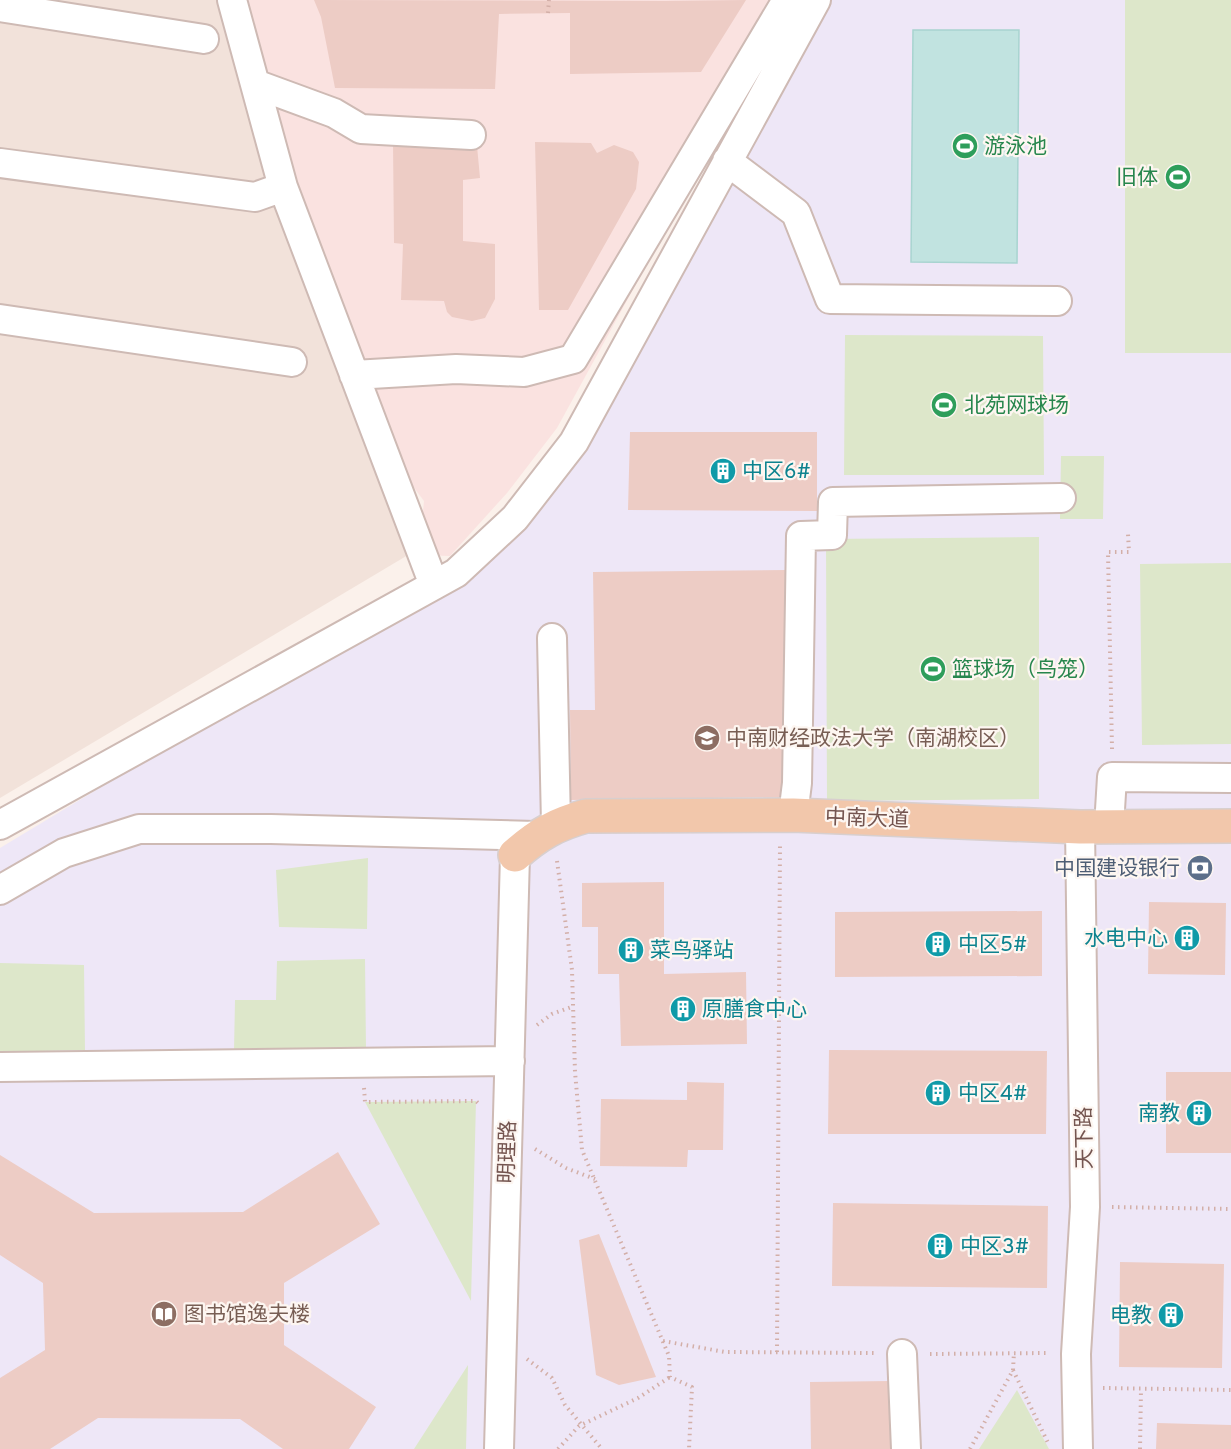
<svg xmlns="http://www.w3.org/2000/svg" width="1231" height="1449" font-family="Overpass,'Noto Sans SC',sans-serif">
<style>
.residential{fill:#f2e2da}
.commercial{fill:#fae2e0}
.education{fill:#eee7f7}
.green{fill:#dde7ca}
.water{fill:#c1e3e0;stroke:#a8d4d0;stroke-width:1.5}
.building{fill:#edccc5}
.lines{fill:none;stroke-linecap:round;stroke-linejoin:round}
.minor-casing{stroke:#cebab4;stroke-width:32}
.major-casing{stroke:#d8cfce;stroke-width:36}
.path{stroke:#d3afa8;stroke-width:4;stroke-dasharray:1.5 4.5;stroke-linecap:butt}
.minor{stroke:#fff;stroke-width:28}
.major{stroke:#f2c7ab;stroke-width:33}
.labels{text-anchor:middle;stroke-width:4.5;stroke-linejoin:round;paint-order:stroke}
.leisure-label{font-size:21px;fill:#27864d;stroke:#fdf6f1;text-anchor:start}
.culture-label{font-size:21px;fill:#0d838f;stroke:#fdf6f1;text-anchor:start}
.education-label{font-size:21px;fill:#785e54;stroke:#fdf6f1;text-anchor:start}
.street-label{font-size:21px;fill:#745550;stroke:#fdf6f1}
.service-label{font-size:21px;fill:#4e5e75;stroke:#fdf6f1;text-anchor:end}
</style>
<rect width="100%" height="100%" fill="#fbf1eb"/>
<!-- residential -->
<path class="residential" d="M0 0H231L408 555 0 798Z"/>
<!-- commercial -->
<path class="commercial" d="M232 0H792L557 428 507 493 450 556 419 555 424 501 379 441Z"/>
<!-- education -->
<path class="education" d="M816 0H1231V1449H0V848L456 573 574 442Z"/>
<!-- green -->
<path class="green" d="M1125 0H1231V353H1125Z
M845 335 1043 336 1044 475H844Z
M1061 456H1104L1103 519H1060Z
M1039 537V799L827 801 826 539Z
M1231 563V744L1142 745 1140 564Z
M368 858 367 929 279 927 276 870Z
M365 959 366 1049 234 1051 235 1000H276L277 961Z
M0 963 84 965 85 1050 0 1052Z
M476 1101 471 1301 365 1102Z
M468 1365 466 1449H414Z
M1017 1390 1049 1449H979Z"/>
<!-- water -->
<path class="water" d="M913 30H1019L1017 263 911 262Z"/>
<!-- building -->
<path class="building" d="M314 0 665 1 746 0 701 72 570 74V13L499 14 495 89 335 88 321 17Z
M393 142 477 146 480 178 463 180V241L495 244V299L485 318 472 321 452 317 447 312 444 301 401 300 403 244 394 243Z
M535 142 591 143 597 153 614 145 633 152 639 162 636 189 568 310H539Z
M630 432H817V511L628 510Z
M787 570 790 797 571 800 570 710H595L593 572Z
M664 882V974L746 972 747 1044 621 1046 619 974H598V927H582V883Z
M1149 902 1226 903 1225 975 1148 974Z
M1042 911V976L835 977V912Z
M829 1050 1047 1051 1046 1134H828Z
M1166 1072H1231V1153H1166Z
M687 1082 724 1083 723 1150H688L687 1167 600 1166 601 1099 687 1100Z
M338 1152 380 1224 284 1283V1345L376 1407 349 1449H283L240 1419 98 1418 50 1449H0V1378L45 1350 43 1283 0 1255V1155L94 1213 243 1212Z
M833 1203 1048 1206 1047 1288 832 1286Z
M599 1234 656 1377 619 1385 596 1375 579 1240Z
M1120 1262 1224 1264 1222 1368 1119 1367Z
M891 1381 892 1449H811L810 1382Z
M1157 1423 1231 1425V1449H1156Z"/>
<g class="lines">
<defs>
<path id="minor" d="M232 0 283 187 434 585
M0 7 204 39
M255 84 334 113 361 129 471 135
M727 161 796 213 830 299 1057 301
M0 163 255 197 283 187
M0 319 292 362
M354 375 456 369 524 372 573 359 787 0
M552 638 556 824
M793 815 797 783 801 536 832 535 833 502 1061 498
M0 825 456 573 515 518 574 442 816 0
M1109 826 1112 777 1231 778
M0 890 64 853 139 829H271L535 836
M0 1067 510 1061
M902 1354 906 1449
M499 1449 515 855
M1078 1449 1076 1354 1085 1207 1080 827"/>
<path id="major" d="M515 855C538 834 557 824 586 816L793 815 1080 827 1231 826"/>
</defs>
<!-- minor casing -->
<use href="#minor" class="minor-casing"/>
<!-- major casing -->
<use href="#major" class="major-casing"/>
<!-- path -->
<path class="path" d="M548 13 549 0
M1112 749 1108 552H1129L1128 534
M557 861 572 970 575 1072 582 1150 669 1356 670 1377 692 1387 689 1449
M537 1025 552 1014 574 1006
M364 1088 365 1102 476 1101 480 1105
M535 1149 566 1168 595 1179
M1112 1207 1231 1209
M663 1341 725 1352 874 1353
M777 1352 780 843
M930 1354 1048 1353
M527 1359 552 1378 565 1405 602 1449
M1013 1370 1014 1352
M1103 1388 1231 1390
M558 1449 579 1426 638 1398 670 1377
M970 1449 1013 1370 1049 1445
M1140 1449 1141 1389"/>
<!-- minor -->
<use href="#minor" class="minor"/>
<!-- major -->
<use href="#major" class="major"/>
</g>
<!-- icons -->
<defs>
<symbol id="stadium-disc" viewBox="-11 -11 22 22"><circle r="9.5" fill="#2e9e5b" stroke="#fdf6f1"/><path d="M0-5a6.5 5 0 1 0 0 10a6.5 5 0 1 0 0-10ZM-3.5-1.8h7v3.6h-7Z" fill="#fff"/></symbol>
<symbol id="building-disc" viewBox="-11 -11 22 22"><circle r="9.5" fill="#0f9aa8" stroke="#fdf6f1"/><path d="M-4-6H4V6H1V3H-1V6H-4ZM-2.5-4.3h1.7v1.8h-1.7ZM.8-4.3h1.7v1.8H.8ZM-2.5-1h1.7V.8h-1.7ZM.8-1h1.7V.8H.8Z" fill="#fff"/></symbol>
<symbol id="university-disc" viewBox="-11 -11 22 22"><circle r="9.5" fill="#8d6e63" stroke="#fdf6f1"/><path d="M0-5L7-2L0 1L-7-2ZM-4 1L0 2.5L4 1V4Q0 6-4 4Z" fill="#fff"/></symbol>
<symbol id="bank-disc" viewBox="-11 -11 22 22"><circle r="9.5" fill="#5c6f8a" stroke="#fdf6f1"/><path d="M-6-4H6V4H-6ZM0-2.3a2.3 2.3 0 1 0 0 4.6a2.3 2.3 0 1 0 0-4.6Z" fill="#fff"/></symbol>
<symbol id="library-disc" viewBox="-11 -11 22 22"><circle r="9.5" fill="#8d6e63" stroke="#fdf6f1"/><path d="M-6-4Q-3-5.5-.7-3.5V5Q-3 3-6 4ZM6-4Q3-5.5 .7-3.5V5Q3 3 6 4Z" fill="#fff"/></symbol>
</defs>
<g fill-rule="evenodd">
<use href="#stadium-disc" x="950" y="131" width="30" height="30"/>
<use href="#stadium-disc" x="1163" y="162" width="30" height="30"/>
<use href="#stadium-disc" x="929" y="390" width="30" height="30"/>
<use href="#building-disc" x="708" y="456" width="30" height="30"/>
<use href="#stadium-disc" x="918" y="654" width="30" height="30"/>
<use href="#university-disc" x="692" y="723" width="30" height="30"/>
<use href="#bank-disc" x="1185" y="853" width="30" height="30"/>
<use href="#building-disc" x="1172" y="923" width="30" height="30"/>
<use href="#building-disc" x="923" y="929" width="30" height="30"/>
<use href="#building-disc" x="616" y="935" width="30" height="30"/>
<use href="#building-disc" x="668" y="994" width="30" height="30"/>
<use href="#building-disc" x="923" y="1078" width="30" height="30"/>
<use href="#building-disc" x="1184" y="1098" width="30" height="30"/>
<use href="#building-disc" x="925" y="1231" width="30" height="30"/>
<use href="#library-disc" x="149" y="1299" width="30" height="30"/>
<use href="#building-disc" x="1156" y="1300" width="30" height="30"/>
</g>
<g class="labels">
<!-- leisure labels -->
<g class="leisure-label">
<text x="984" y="153">游泳池</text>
<text x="1158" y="184" text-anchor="end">旧体</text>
<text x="964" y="412">北苑网球场</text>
<text x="952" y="676">篮球场（鸟笼）</text>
</g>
<!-- culture labels -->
<g class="culture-label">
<text x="742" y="478">中区6#</text>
<text x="1168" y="945" text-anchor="end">水电中心</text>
<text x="958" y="951">中区5#</text>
<text x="650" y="957">菜鸟驿站</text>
<text x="702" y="1016">原膳食中心</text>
<text x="958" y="1100">中区4#</text>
<text x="1180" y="1120" text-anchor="end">南教</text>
<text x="960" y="1253">中区3#</text>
<text x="1152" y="1322" text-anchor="end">电教</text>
</g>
<!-- education labels -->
<g class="education-label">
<text x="726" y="745">中南财经政法大学（南湖校区）</text>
<text x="184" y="1321">图书馆逸夫楼</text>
</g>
<!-- street labels -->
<g class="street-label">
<text transform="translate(867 818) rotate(2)" y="7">中南大道</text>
<text transform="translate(1084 1138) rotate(-91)" y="7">天下路</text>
<text transform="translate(507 1152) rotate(-88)" y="7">明理路</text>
</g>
<!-- service labels -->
<g class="service-label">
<text x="1180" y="875">中国建设银行</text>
</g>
</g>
</svg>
